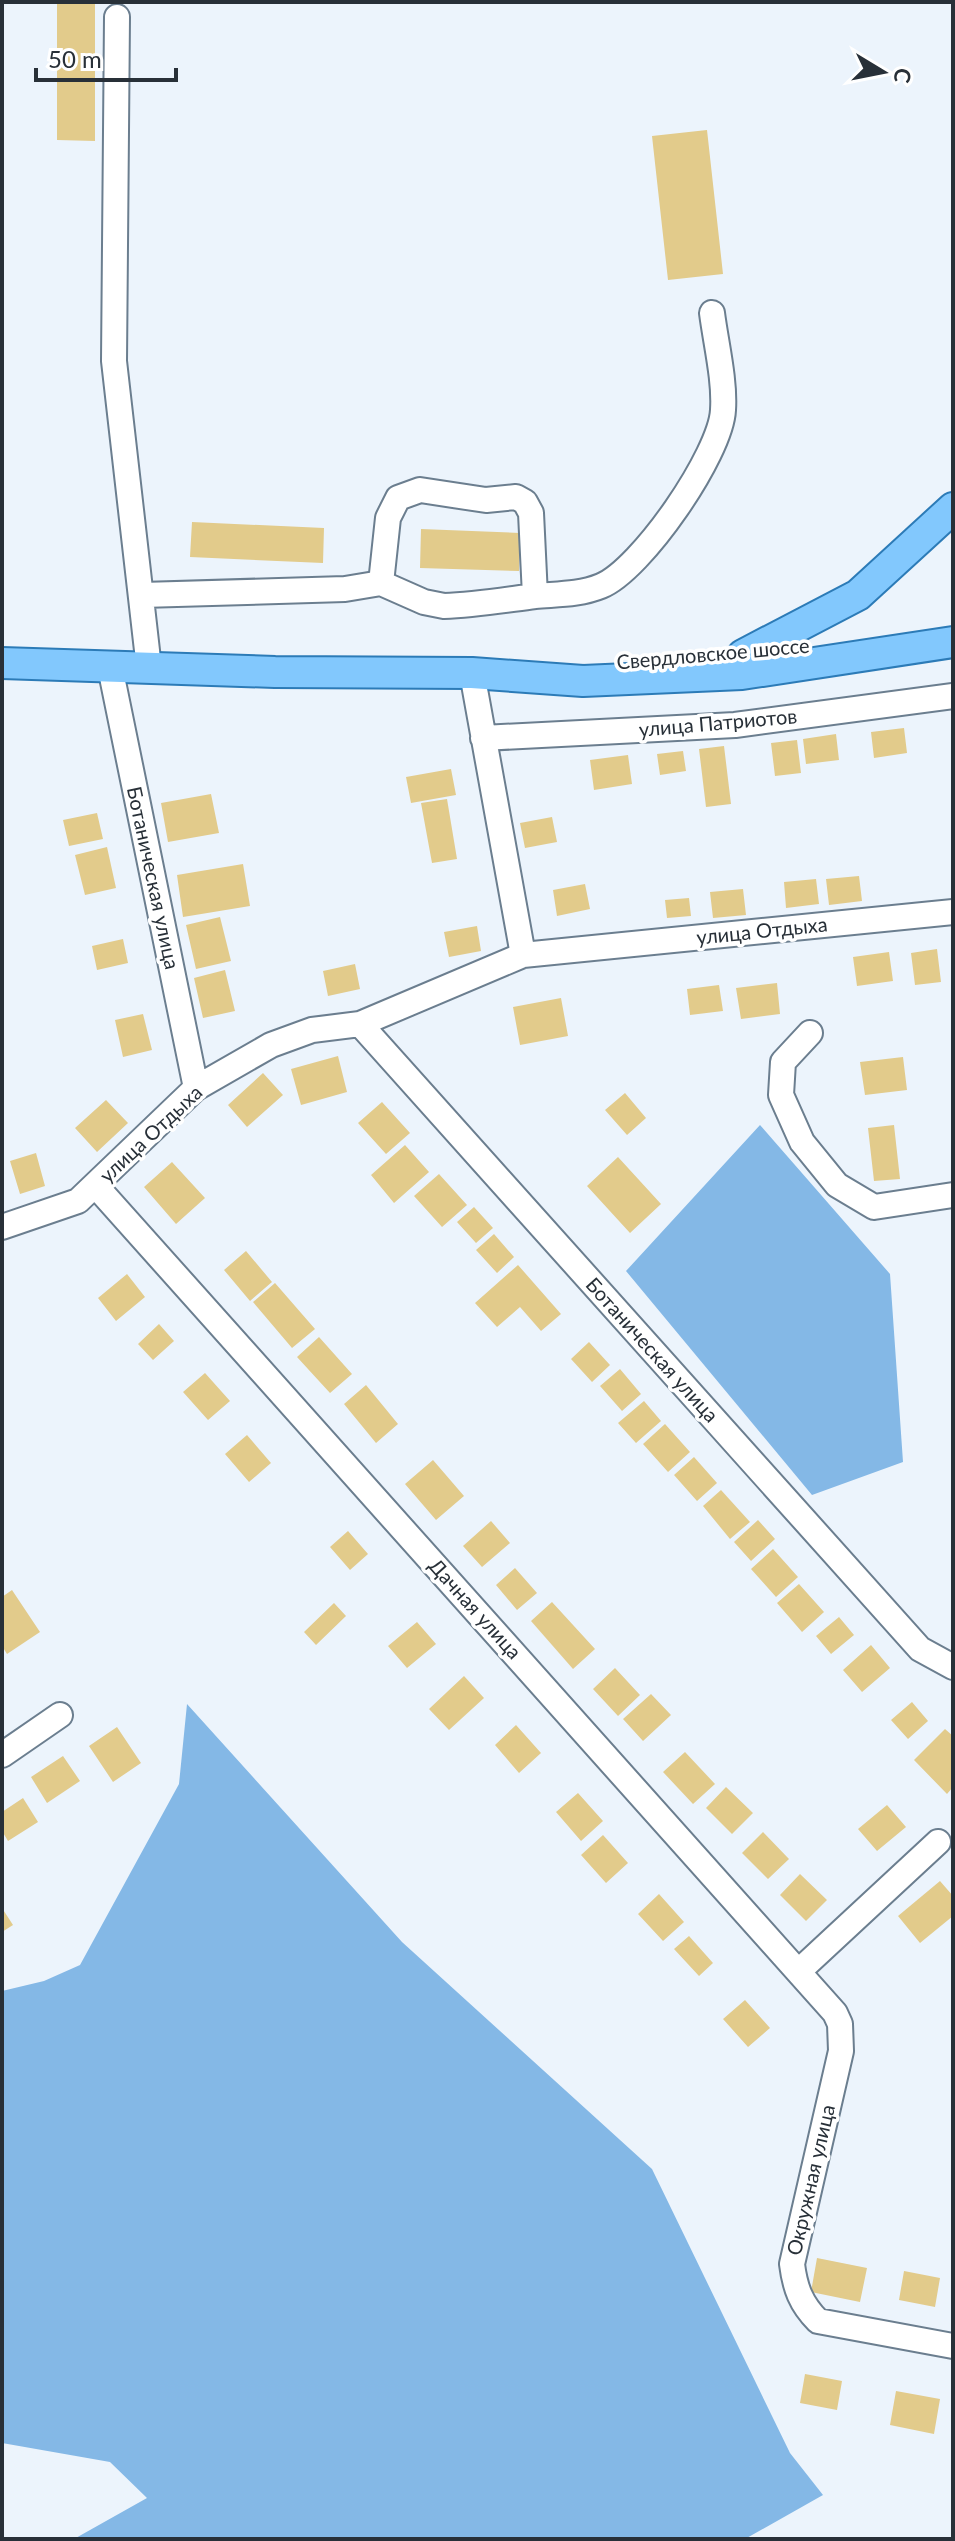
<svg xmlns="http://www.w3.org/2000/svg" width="955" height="2541" font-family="Lato,sans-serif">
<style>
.forest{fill:#84b8e6}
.building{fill:#e2cb8b}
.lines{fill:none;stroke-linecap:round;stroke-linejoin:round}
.minor-casing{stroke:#6b7e8f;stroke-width:28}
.major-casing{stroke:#2c7bb7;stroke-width:34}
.minor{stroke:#fff;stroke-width:24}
.major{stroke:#82c8fd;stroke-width:30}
.labels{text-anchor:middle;stroke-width:7;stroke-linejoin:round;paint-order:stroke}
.street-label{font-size:20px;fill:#283038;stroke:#fff}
</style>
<rect width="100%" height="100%" fill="#ecf4fc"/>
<!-- forest -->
<path class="forest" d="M760 1125 890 1274 903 1462 812 1495 626 1271Z
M187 1704 402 1942 652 2169 790 2453 823 2495 745 2539H74L147 2498 110 2462 2 2443V1991L44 1981 80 1965 179 1784Z"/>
<!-- building -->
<path class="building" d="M57 2H95V141L57 140Z
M707 130 723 274 668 280 652 136Z
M192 522 324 528 323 563 190 557Z
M421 529 520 533 519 571 420 568Z
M904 728 907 753 874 758 871 732Z
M836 734 839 760 806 764 803 739Z
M797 740 801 773 775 776 771 743Z
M724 746 731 804 706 807 699 749Z
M683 751 686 771 660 775 657 754Z
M628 755 632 784 594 790 590 760Z
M451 769 456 795 411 803 406 777Z
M211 794 219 833 168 842 161 803Z
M447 799 457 859 432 863 421 803Z
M97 813 103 839 69 846 63 820Z
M552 817 557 842 525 848 520 823Z
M107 847 116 888 85 895 75 855Z
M243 864 250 906 183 917 177 875Z
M859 876 862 901 829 905 826 879Z
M816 879 819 904 786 908 784 882Z
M585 884 590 909 557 916 553 890Z
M743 889 746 915 713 918 710 892Z
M689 898 691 916 667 918 665 900Z
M220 917 231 961 196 969 186 925Z
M477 926 481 951 449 957 444 932Z
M123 939 128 963 97 970 92 946Z
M937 949 941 982 915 985 911 953Z
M889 952 893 981 857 986 853 957Z
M355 964 360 989 328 996 323 971Z
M225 970 235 1011 203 1018 194 978Z
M777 983 780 1014 741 1019 736 988Z
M719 985 723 1011 690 1015 687 989Z
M561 998 568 1036 520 1045 513 1007Z
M143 1014 152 1050 123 1057 115 1020Z
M338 1056 347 1092 301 1105 291 1069Z
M903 1057 907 1090 865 1095 860 1062Z
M263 1073 283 1095 247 1127 228 1105Z
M625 1093 646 1118 627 1135 605 1110Z
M106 1100 128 1123 97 1152 75 1128Z
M382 1102 410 1133 386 1154 358 1123Z
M894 1125 900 1179 874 1181 868 1128Z
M405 1145 429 1172 394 1203 371 1175Z
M36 1153 45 1186 20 1194 10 1161Z
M618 1157 661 1204 630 1233 587 1186Z
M172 1162 205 1198 176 1224 144 1187Z
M439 1174 467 1205 442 1227 414 1196Z
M474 1207 493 1228 476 1243 457 1222Z
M494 1234 514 1257 497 1273 476 1250Z
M246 1251 272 1282 250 1301 224 1270Z
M518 1265 561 1314 541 1331 520 1307 497 1327 475 1303Z
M127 1274 145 1297 116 1321 98 1298Z
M275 1283 315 1329 292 1348 253 1302Z
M159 1324 174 1341 153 1360 138 1344Z
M319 1337 352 1374 330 1393 297 1357Z
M589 1342 610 1365 592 1382 571 1359Z
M620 1369 641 1394 622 1411 600 1386Z
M205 1373 230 1401 208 1420 183 1392Z
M366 1385 398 1424 376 1443 344 1404Z
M644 1401 661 1421 636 1443 618 1423Z
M665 1424 690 1452 668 1472 643 1444Z
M247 1435 271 1463 249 1482 225 1454Z
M694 1457 717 1483 697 1501 674 1475Z
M433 1460 464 1496 436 1520 405 1484Z
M721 1490 750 1522 730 1539 703 1506Z
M758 1520 775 1539 751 1561 734 1542Z
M491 1521 510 1543 482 1567 463 1546Z
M348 1531 368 1554 350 1570 330 1547Z
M773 1549 798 1577 776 1597 751 1569Z
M515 1568 537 1593 517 1610 496 1585Z
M799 1584 824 1612 802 1632 777 1603Z
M12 1590 40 1632 7 1654 2 1646V1597Z
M552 1602 595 1649 573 1669 531 1621Z
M334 1603 346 1616 316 1645 304 1632Z
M839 1617 854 1635 831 1654 816 1636Z
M417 1622 436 1644 407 1668 388 1646Z
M871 1645 890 1668 862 1692 843 1670Z
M615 1668 640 1695 618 1716 593 1689Z
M464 1676 484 1698 449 1730 429 1709Z
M651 1694 671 1715 643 1741 623 1719Z
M912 1702 928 1721 908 1739 891 1720Z
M516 1725 541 1753 519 1773 495 1745Z
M117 1727 141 1763 113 1782 89 1746Z
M945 1729 953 1736V1787L947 1794 914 1760Z
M685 1752 715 1784 693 1804 663 1772Z
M63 1756 80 1781 47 1803 31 1777Z
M726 1787 753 1813 732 1834 706 1808Z
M578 1793 603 1821 581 1841 556 1812Z
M23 1798 38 1822 8 1841 2 1831V1812Z
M887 1805 906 1827 877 1851 858 1829Z
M763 1832 789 1859 768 1879 742 1853Z
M603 1835 628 1863 606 1883 581 1855Z
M800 1874 827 1900 806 1921 780 1895Z
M940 1881 953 1896V1916L920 1943 898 1916Z
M659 1894 684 1922 663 1941 638 1914Z
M2 1908 13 1925 2 1932Z
M689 1936 713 1963 699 1976 674 1949Z
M745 2000 770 2028 748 2047 723 2019Z
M817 2258 867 2268 860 2302 811 2292Z
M904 2271 940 2278 935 2307 899 2300Z
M805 2374 842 2381 837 2410 800 2403Z
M896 2391 940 2399 934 2434 890 2425Z"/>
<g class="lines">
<defs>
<path id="minor" d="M117 17 114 361 149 668
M381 583 388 518 398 498 420 490 486 500 516 497 525 502 531 513 535 596
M142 595 345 589 381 583 424 602 444 606C475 605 504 600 535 596 557 594 579 595 601 586 641 570 721 454 723 410 725 380 716 344 712 313
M110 667 196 1088
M472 673 523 955
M483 738 735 725 953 696
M360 1024 920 1649 953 1667
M810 1033 783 1062 781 1095 802 1142 837 1185 874 1207 953 1195
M96 1186 835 2013 840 2024 841 2051 792 2264C795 2288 801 2304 818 2321L953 2346
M2 1227 78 1201 196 1088 271 1045 312 1030 360 1024 523 955 953 912
M2 1755 60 1715
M799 1971 938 1842"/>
<path id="major" d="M743 655 858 595 953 508
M2 663 275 672 472 673 583 681 742 674 953 642"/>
</defs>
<!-- minor casing -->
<use href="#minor" class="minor-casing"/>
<!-- major casing -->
<use href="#major" class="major-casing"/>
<!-- minor -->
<use href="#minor" class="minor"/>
<!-- major -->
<use href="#major" class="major"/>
</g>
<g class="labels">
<!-- street labels -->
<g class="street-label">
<text transform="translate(713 654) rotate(-5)" y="7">Свердловское шоссе</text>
<text transform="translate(718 723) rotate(-5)" y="7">улица Патриотов</text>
<text transform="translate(153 878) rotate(78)" y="7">Ботаническая улица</text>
<text transform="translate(762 931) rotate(-6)" y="7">улица Отдыха</text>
<text transform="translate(151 1134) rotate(-43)" y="7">улица Отдыха</text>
<text transform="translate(652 1350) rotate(48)" y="7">Ботаническая улица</text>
<text transform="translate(475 1609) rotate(48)" y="7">Дачная улица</text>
<text transform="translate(811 2180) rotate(-77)" y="7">Окружная улица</text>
</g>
</g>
<!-- border -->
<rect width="955" height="2541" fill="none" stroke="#283038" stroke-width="8"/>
<!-- north arrow -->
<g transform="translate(883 72) rotate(100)" stroke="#ffffff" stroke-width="6" paint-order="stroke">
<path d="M0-6L14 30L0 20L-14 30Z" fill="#283038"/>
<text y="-12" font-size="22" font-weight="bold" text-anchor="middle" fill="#283038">С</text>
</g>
<!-- scale -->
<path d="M36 68v12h140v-12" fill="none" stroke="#283038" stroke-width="4"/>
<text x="48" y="68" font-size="24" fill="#283038" stroke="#ffffff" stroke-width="6" paint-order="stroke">50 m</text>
</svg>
